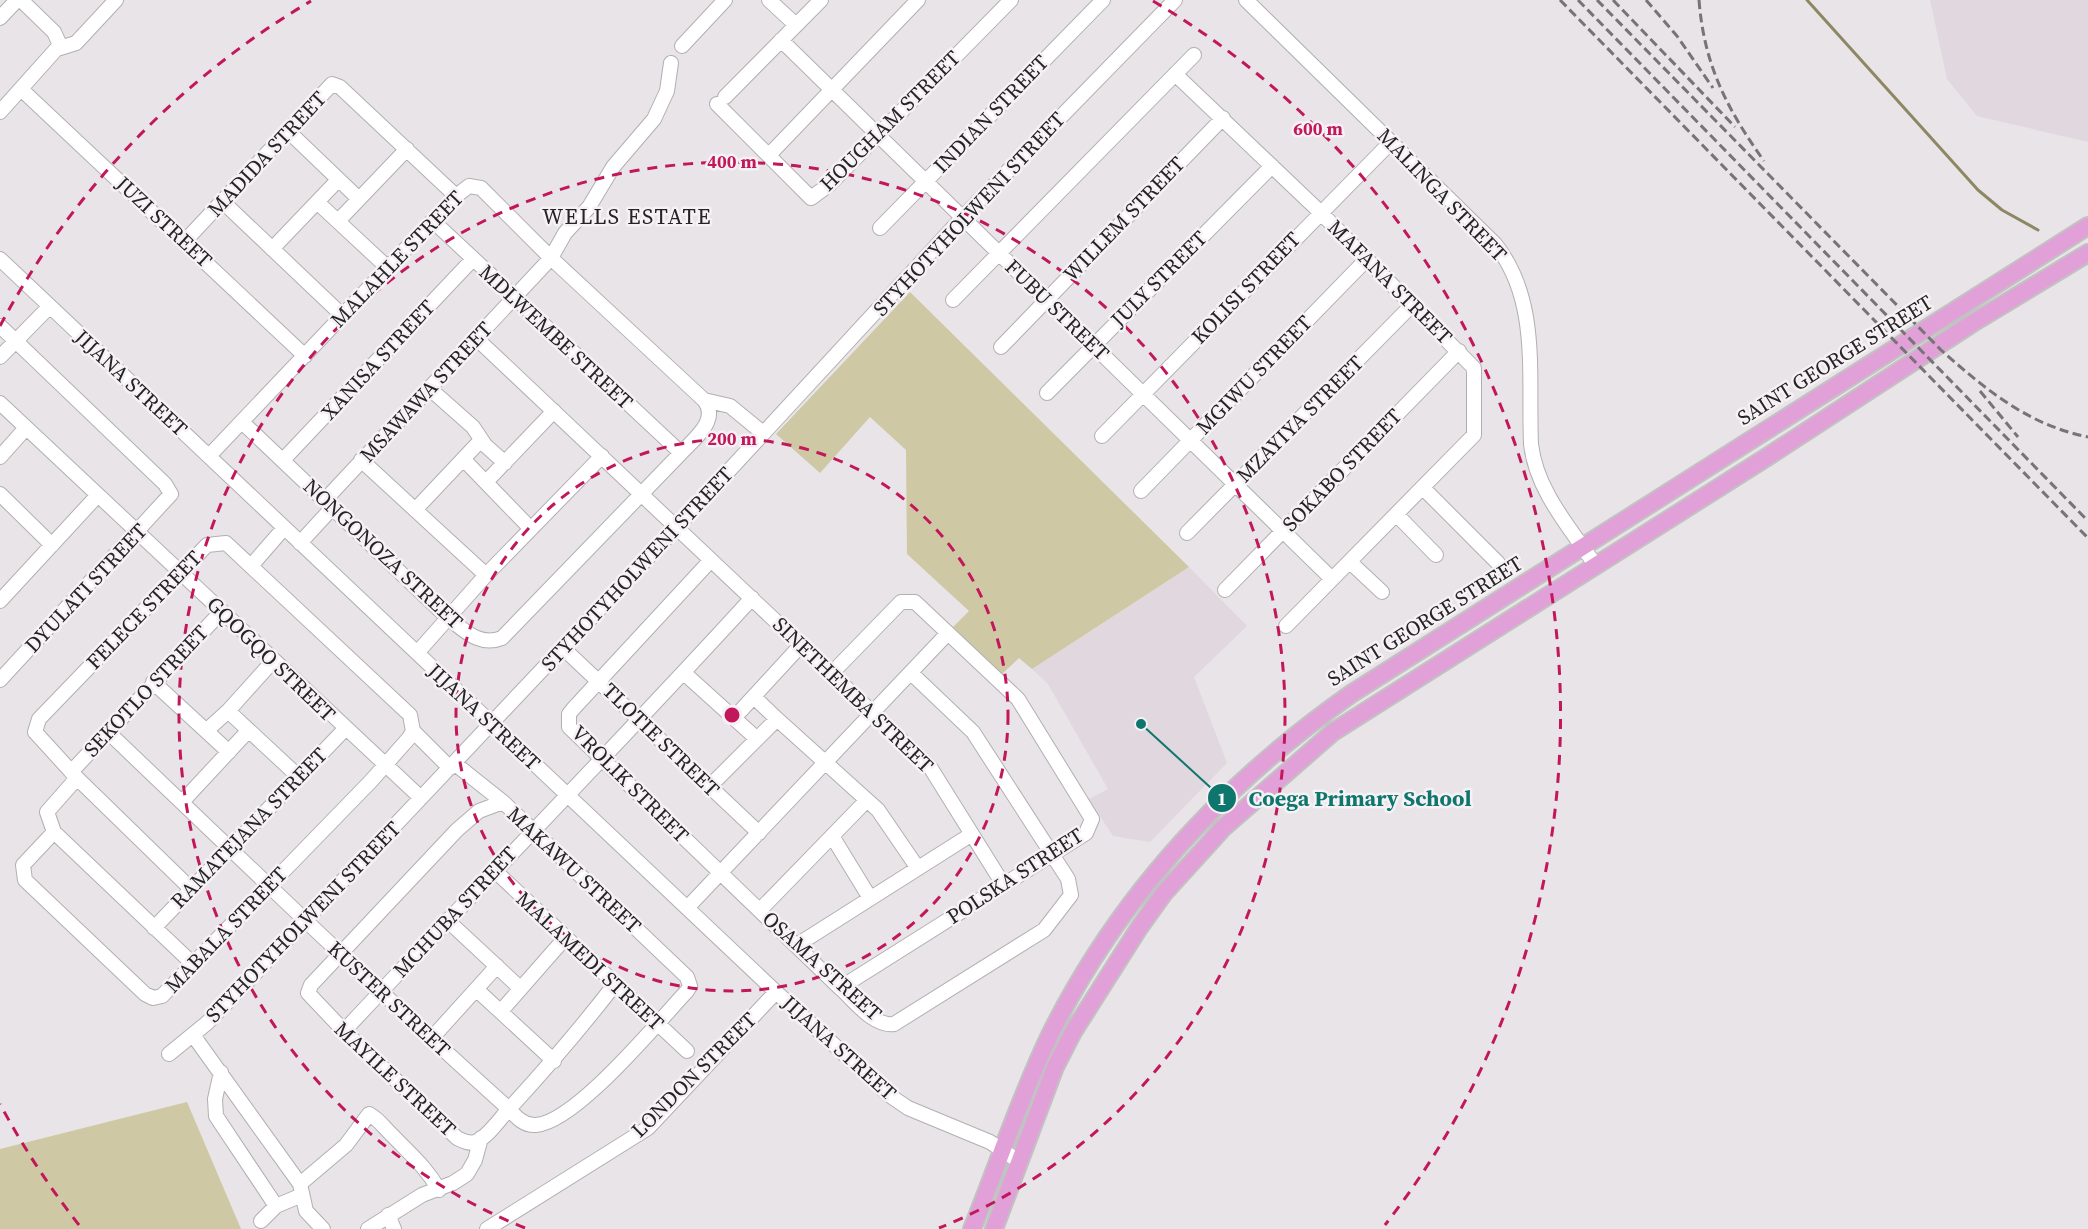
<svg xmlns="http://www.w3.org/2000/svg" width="2088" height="1229" font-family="'Source Serif 4',serif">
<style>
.built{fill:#e1d7df}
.green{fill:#cfc8a4}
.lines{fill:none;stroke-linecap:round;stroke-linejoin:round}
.stream{stroke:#8e8764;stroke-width:3}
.minor-casing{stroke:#b2afb2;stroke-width:16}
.major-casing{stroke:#c2c2c2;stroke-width:20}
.minor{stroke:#fff;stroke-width:14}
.major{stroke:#e1a0d8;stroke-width:16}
.rail{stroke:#767476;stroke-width:3;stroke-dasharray:9 4.5;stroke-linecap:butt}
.ring{fill:none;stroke:#c2185b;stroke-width:3;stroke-dasharray:10 8}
.labels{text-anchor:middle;stroke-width:5;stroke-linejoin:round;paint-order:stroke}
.street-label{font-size:21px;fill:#252425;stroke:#f5f1f4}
.neighbourhood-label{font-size:22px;letter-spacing:1.5px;fill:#252425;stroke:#f5f1f4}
.centre{fill:#c2185b;stroke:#f5f1f4;stroke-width:3}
.ring-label{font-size:18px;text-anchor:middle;font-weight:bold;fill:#c2185b;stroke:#f5f1f4;stroke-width:5;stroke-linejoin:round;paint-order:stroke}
.leader{fill:none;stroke:#0f766e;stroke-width:2}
.callout-dot{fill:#0f766e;stroke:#f5f1f4;stroke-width:2}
.mark-label{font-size:18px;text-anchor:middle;font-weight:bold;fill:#fff}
.callout-label{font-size:22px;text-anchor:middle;font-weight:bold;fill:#0f766e;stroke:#f5f1f4;stroke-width:5;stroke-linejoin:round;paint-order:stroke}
</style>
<rect width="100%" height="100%" fill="#e8e4e7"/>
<!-- built -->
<path class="built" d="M1930 0H2088V142L1977 116 1947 79Z
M1189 567 1247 626 1194 677 1227 763 1150 842 1113 836 1089 799 1108 789 1048 684 1032 669Z"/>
<!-- green -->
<path class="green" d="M910 292 1189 567 1032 669 1019 658 1002 674 953 627 969 611 907 554 906 450 870 417 820 473 776 434Z
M187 1102 241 1229H0V1149Z"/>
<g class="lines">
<!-- stream -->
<path class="stream" d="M1807 0 1978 190 2002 210 2038 230"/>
<defs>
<path id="minor" d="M769 0 796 25
M1246 0 1495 244C1540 300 1528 375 1531 444 1536 490 1570 528 1596 566
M0 18 17 0
M781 40 1332 579
M682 46 725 0
M60 48 76 43 116 0
M1175 74 1320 212 1474 368V435L1286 626
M22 90 305 356
M725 97 821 0
M717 104 811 198 830 184 1011 0
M0 112 60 45 54 32 21 0
M288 131 359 199
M769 155 918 0
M223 202 343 316
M317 202 388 268
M339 220 407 149
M433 221 681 453
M880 228 1103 0
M185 241 332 84 340 87 456 196
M272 249 338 180
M0 259 776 992 889 1095 908 1108 990 1142 1020 1162
M953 300 1194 55
M0 326 165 484 171 494 0 680
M476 338 930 767 1003 884
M1001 347 1223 118
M0 357 50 306
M429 388 473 427 485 445 505 463
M1047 393 1272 166
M704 400 730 406 763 433
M0 403 421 798
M1102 436 1391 142
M209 456 456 196 469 186 481 188 551 258 704 400C720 420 694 439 681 453L502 638C479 647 464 630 447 617L242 422
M0 457 25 429
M283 460 473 259
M361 460 486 575
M462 462 468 464 531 529
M486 482 554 411
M1423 488 1498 563
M1141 491 1366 260
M0 494 52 545
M325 500 551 258 565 233 589 207 613 167 654 119 667 91 671 63
M415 510 481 440
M1397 515 1436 555
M1187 533 1412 305
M300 543 333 507
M711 560 573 709 569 714V727L840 988C854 1000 873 1027 894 1024L1044 930 1071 895 1068 879 973 732 911 673
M1350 562 1382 592
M251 566 284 528
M1225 590 1459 351
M0 601 97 496
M563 648 759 833
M417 653 486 575 602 456
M684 673 756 738
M831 674 901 602H915L1018 699 1092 819 1086 833 840 988
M153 682 229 752
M754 697 777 719
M228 711 299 777
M734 718 801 645
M107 731C240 858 372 986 509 1109 516 1117 524 1126 536 1125 576 1122 658 1022 687 991L690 986 687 977 503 802 479 811 457 830 311 985 308 993 344 1031 457 1138C463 1141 468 1144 475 1142 487 1138 499 1120 508 1110 545 1070 581 1028 615 984
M206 731 228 711 273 661
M413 731 450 768
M454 763 503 802
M71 772 222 611
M77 778 47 812 54 832 193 964
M709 787 777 719 878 810 917 867
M182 802 248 731
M54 832 23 865 25 880 145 994 153 998 162 996 371 781 409 738 413 731 410 715 226 543 207 545 39 719 35 732 77 778 190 888
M832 836 870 898
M494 870 687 1051
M687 908 948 633
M760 910 867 800
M447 920 520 988
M154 928 345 729
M797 945 972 834
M477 990 554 1061
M501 1011 566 937
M344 1031C479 886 618 745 752 598
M193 1035 300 1184 306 1211 323 1229
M431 1039 497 966
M169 1054 207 1023 245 984 676 528 963 217 1175 0
M221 1072 215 1099 216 1116 276 1206
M300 1184 346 1145 369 1114C380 1120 384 1128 393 1136 410 1154 427 1168 439 1190
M388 1215 394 1229
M261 1221 276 1206 302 1195
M368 1229 422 1195 453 1183 467 1174 475 1160 481 1138
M487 1229 648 1128 776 992"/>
<path id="major" d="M972 1229C998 1165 1020 1097 1050 1035 1119 896 1225 783 1351 694L2088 226
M994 1229 1055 1067 1073 1032 1139 928 1164 893 1223 828 1333 732 1767 457 1971 324 2088 253"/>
</defs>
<!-- minor casing -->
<use href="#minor" class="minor-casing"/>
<!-- major casing -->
<use href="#major" class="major-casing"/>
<!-- minor -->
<use href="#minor" class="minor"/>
<!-- major -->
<use href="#major" class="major"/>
<!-- rail -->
<path class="rail" d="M1560 0 2088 538
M1578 0 2088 521
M1597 0 1941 350C1985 389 2028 425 2088 437
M1613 0 1735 127
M1646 0 1677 36 1713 88
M1699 0C1704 65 1727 109 1764 161
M1980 391 2018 437"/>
</g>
<!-- distance rings -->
<g class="ring">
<circle cx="732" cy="715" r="276"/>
<path d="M525 1228A553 553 0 1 1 939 1228"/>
<path d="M79 1225A829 829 0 0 1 0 1104M0 326A829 829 0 0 1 311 1M1153 1A829 829 0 0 1 1385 1225"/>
</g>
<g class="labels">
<!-- street labels -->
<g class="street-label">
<text transform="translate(991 114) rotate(-46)" y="7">INDIAN STREET</text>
<text transform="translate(890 121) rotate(-45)" y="7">HOUGHAM STREET</text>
<text transform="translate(267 154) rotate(-47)" y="7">MADIDA STREET</text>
<text transform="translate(1442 195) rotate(46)" y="7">MALINGA STREET</text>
<text transform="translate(969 214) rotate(-47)" y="7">STYHOTYHOLWENI STREET</text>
<text transform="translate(1124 219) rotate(-46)" y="7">WILLEM STREET</text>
<text transform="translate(164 222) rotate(43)" y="7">JUZI STREET</text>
<text transform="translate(397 259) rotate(-46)" y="7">MALAHLE STREET</text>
<text transform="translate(1159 279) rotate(-45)" y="7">JULY STREET</text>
<text transform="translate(1390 282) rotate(45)" y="7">MAFANA STREET</text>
<text transform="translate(1246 288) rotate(-46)" y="7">KOLISI STREET</text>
<text transform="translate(1057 310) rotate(44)" y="7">FUBU STREET</text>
<text transform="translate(556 337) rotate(43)" y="7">MDLWEMBE STREET</text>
<text transform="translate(378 360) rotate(-47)" y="7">XANISA STREET</text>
<text transform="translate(1835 360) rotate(-32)" y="7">SAINT GEORGE STREET</text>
<text transform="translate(1254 375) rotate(-46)" y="7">MGIWU STREET</text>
<text transform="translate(131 383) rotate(43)" y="7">JIJANA STREET</text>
<text transform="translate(426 392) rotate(-47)" y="7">MSAWAWA STREET</text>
<text transform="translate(1300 419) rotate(-45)" y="7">MZAYIYA STREET</text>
<text transform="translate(1342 470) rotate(-46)" y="7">SOKABO STREET</text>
<text transform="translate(383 554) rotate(43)" y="7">NONGONOZA STREET</text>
<text transform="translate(637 569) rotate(-47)" y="7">STYHOTYHOLWENI STREET</text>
<text transform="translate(86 588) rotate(-47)" y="7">DYULATI STREET</text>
<text transform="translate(144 610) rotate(-46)" y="7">FELECE STREET</text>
<text transform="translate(1425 621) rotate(-32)" y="7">SAINT GEORGE STREET</text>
<text transform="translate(271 659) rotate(44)" y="7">GQOGQO STREET</text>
<text transform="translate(146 691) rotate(-47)" y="7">SEKOTLO STREET</text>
<text transform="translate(853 695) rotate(44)" y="7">SINETHEMBA STREET</text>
<text transform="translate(484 717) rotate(43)" y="7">JIJANA STREET</text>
<text transform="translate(661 740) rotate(44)" y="7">TLOTIE STREET</text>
<text transform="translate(630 784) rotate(45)" y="7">VROLIK STREET</text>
<text transform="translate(249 828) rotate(-46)" y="7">RAMATEJANA STREET</text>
<text transform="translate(574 870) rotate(43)" y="7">MAKAWU STREET</text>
<text transform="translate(1015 876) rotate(-33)" y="7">POLSKA STREET</text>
<text transform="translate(455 912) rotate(-47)" y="7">MCHUBA STREET</text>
<text transform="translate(303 922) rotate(-46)" y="7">STYHOTYHOLWENI STREET</text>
<text transform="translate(226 930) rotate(-46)" y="7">MABALA STREET</text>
<text transform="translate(590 961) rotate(43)" y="7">MALAMEDI STREET</text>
<text transform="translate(822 966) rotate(42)" y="7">OSAMA STREET</text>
<text transform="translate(389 999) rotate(43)" y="7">KUSTER STREET</text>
<text transform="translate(839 1048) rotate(42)" y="7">JIJANA STREET</text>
<text transform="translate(694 1075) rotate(-45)" y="7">LONDON STREET</text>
<text transform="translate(395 1079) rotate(43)" y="7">MAYILE STREET</text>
</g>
<!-- neighbourhood labels -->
<g class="neighbourhood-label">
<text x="627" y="224">WELLS ESTATE</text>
</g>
</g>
<circle cx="732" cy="715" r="9" class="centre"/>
<g class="ring-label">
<text x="1318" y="135">600 m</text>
<text x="732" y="168">400 m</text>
<text x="732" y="445">200 m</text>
</g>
<!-- callouts -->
<path class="leader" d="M1141 724L1222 798"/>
<g class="callout-dot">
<circle cx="1141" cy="724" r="6"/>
<circle cx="1222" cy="798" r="15"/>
</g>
<g class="mark-label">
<text x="1222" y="805">1</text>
</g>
<g class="callout-label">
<text x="1360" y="806">Coega Primary School</text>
</g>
</svg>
